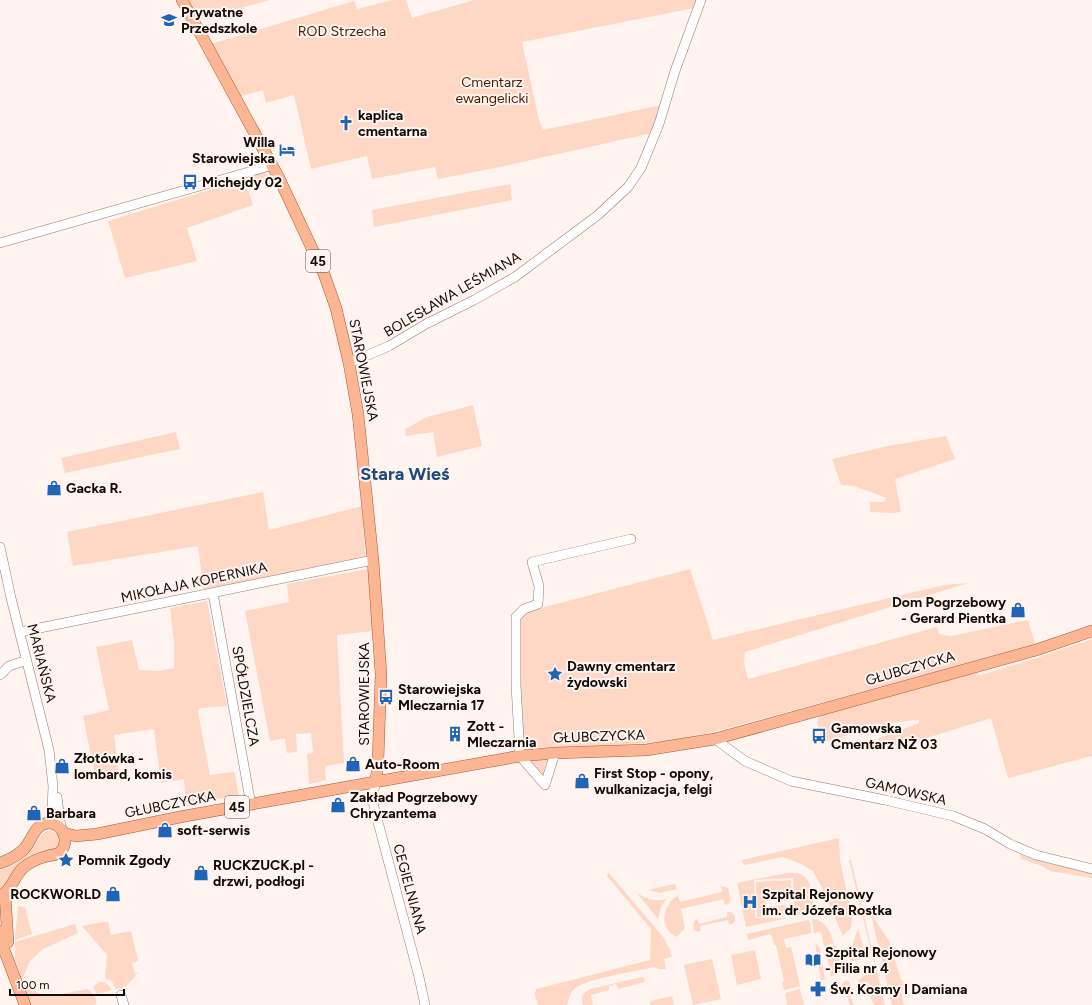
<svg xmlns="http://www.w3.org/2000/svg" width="1092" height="1005" font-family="Figtree,sans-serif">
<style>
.green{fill:#fed7c5}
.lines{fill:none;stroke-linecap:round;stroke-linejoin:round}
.minor-casing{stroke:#927a70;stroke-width:10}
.major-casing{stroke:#a95a34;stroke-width:12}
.minor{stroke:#fff;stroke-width:9}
.major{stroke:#fdb694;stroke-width:11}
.labels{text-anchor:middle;stroke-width:4;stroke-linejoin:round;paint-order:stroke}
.shield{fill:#fff4ef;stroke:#59504c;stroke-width:1}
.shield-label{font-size:13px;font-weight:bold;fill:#120a06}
.poi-label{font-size:14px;font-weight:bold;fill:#120a06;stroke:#fff4ef;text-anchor:start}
.park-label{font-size:14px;fill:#471c05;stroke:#fff4ef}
.street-label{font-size:14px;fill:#120a06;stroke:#fff4ef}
.district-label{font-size:18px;font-weight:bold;fill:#1e497d;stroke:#fff4ef}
</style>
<rect width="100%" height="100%" fill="#fff4ef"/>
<!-- green -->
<path class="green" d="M189 0H269L201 19Z
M393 0H406L412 18 474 0H697L694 8 522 42 539 120 543 130 662 105 652 133 505 166 438 179 435 167 372 179 367 156 311 169 294 95 266 103 263 90 241 96 211 44 354 1 357 9Z
M264 173 269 175 271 181 248 189 253 205 187 228 197 261 125 278 108 221Z
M510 184 512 200 374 227 372 210Z
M473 405 482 446 437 457 433 432 406 436 405 429 427 417Z
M176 432 180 449 65 473 61 458Z
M946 436 955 459 895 479 901 512 893 513 870 512V502H884L886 498 854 486 841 485 832 459 888 446Z
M263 492 269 530 362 506 365 556 204 591 198 546 73 566 67 532Z
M368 569 373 631 337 635 344 763 325 766 326 780 309 784 307 754 313 753 311 733 296 734 297 752 287 753 285 738 270 741 245 611 289 602 287 584Z
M690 569 713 640 944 585 968 583 745 652 744 663 748 679 937 627 939 634 951 636 1028 620 1035 645 698 736C641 747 583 746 525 748L522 722 519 618 524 613 533 610Z
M207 601 227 706 200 708 198 712 210 775 233 772 235 773 239 798 210 799 205 800V802L186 806 184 779 161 783 154 729 114 735 119 779 97 781 96 780 83 716 109 710 96 647 132 640 139 670 159 671 174 668V641L170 608Z
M1092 639V756L1008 778 991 718 901 746 903 743 880 750 877 739 919 723V720L897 722 823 742 817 722 819 715 971 672 981 675 1034 659Z
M547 758 549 760 546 763 543 776H542L531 762 532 759Z
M50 830 57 833 60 837 59 844 55 849 49 850 13 872 5 886 0 890V870C23 863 31 852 43 833Z
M839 838 840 860 852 916 851 927 843 936 821 886 813 871 801 864 783 857 744 865 742 860Z
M1020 852 1092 870V878L1050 871 1042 866 1021 859Z
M849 860H851L885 1005H874L864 983 858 985V981L875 967Z
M608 872 664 938 670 950 672 957 664 959 666 969H659L654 967C638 971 582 979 573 990 570 994 568 1000 567 1005H538L535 994 536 989 650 960 651 929 607 876Z
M787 873C801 872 806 875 811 888 818 902 810 912 795 916L793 878 754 880 755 918H788L746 927 737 883Z
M791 880 792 898H782V890L766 891V907L785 905 788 908 790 915 757 917 756 882Z
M675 884 677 889 660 893 648 890Z
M721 886 728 888 731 900 728 904 725 905 723 899 681 909 685 928 677 937C663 930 661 917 669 904 671 900 674 898 678 896L680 902 722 892Z
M637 893C647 899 654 902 666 899L661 907 658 919Z
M18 906 25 907 32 934 15 940Z
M727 912H731L735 916V921L732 924 729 925 728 920 700 926 701 931 698 932 694 930 693 924 695 920 698 919 699 924 727 917Z
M871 914 889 941 901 980 911 986 901 991 904 1005H892Z
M812 919C826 920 829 931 834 943L824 946 821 932 814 933Z
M808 920 810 922 811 933 784 939 786 948 791 947 800 986 784 990 782 983 784 981 776 945H774L771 934 748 940 747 934Z
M103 922H108L111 935 131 931 138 961 132 963 135 973 138 972C133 979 126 989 116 989L111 980 105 979 107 955 82 926Z
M75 924 78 933 43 949 30 961 22 980 15 959V942Z
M858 928C860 938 867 951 860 960L852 961 849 959V955Z
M815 942 820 949 825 979 821 981Z
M835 945C841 959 850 970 831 977L825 949Z
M755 950 761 979 737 985 731 955Z
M712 959 721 999 693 1005 684 965Z
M642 977 644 978 645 982 618 989 616 984 609 986V990L591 995 593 1005H583C581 996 583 993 590 989Z
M846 980 849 982 854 992 850 995 854 1005H850L847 995H842L840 986Z
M101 982C106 982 110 986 112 990L97 994 94 989V986Z
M27 987 44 996H51L88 989 95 996 97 1004 93 1005H31L25 988Z
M800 989 804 1005H787L785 993Z
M672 996 674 1005H650V1001Z"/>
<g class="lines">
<defs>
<path id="minor" d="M0 243 273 165
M352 362 389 346 426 324 474 300 515 277 598 215 628 187 641 168 659 124 675 71 701 0
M0 547 11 598 49 750 53 786 52 811 51 816 47 823
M213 593 251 805
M20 632 373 560
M0 675 9 666 27 660
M715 739 745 761 791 781 885 800 953 816 985 829 1010 844 1036 855 1092 869
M376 781 373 794 374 807 419 977 425 1005
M545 785 520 756 516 685V617L524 609 538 604 539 586 532 562 631 539
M545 785 555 753
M57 797 61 828
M121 995 124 1005"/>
<path id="major" d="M182 0 279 178 324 274 336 308 349 363 358 414 373 560 381 674 378 761 376 781
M63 833 76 836 97 834 185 816 520 756 555 753 646 750 715 739 1036 650 1092 631
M0 863C9 860 17 856 24 849 32 840 35 824 48 823 53 823 59 826 62 830 67 837 66 850 57 854 54 855 51 855 48 856 39 858 30 862 23 868 14 876 11 892 0 896
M5 894 8 942
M0 931 3 947 25 1005"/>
</defs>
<!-- minor casing -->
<use href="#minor" class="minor-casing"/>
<!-- major casing -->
<use href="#major" class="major-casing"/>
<!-- minor -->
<use href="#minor" class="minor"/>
<!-- major -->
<use href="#major" class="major"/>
</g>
<!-- icons -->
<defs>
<symbol id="school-bare" viewBox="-9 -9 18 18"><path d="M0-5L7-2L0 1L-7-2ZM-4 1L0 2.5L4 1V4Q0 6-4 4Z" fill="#2065b5" stroke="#fff4ef" stroke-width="2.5" paint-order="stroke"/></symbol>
<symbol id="church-bare" viewBox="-9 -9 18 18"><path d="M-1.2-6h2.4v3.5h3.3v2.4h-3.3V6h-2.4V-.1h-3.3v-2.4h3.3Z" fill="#2065b5" stroke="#fff4ef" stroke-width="2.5" paint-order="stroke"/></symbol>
<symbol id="hotel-bare" viewBox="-9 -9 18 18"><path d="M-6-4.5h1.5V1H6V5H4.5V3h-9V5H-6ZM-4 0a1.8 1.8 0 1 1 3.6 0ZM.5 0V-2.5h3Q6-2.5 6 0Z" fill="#2065b5" stroke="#fff4ef" stroke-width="2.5" paint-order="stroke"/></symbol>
<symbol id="bus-bare" viewBox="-9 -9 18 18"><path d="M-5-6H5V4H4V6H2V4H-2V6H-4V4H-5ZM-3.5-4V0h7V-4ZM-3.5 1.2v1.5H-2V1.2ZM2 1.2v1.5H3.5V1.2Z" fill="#2065b5" stroke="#fff4ef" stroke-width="2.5" paint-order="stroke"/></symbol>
<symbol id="shop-bare" viewBox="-9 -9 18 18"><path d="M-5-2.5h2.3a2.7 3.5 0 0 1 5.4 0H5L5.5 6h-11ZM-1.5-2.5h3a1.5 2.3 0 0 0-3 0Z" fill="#2065b5" stroke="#fff4ef" stroke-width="2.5" paint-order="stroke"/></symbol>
<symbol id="sight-bare" viewBox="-9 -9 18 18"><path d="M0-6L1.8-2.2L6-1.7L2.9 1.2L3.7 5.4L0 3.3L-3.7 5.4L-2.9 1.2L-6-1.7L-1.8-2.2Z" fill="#2065b5" stroke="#fff4ef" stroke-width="2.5" paint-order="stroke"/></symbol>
<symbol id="building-bare" viewBox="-9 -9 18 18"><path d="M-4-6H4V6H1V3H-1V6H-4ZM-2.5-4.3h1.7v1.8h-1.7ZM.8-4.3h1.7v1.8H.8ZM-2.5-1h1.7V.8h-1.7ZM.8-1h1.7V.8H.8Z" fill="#2065b5" stroke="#fff4ef" stroke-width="2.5" paint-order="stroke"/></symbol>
<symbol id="hospital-bare" viewBox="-9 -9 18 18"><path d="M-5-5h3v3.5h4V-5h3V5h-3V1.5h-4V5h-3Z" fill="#2065b5" stroke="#fff4ef" stroke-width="2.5" paint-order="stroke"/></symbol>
<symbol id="library-bare" viewBox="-9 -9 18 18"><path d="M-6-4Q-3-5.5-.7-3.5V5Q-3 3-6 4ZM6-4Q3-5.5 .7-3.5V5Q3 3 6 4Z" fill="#2065b5" stroke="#fff4ef" stroke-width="2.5" paint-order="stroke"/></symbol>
<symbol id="pharmacy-bare" viewBox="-9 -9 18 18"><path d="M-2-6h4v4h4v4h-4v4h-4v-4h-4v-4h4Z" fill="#2065b5" stroke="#fff4ef" stroke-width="2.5" paint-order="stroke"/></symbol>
</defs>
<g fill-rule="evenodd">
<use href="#school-bare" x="158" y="9" width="22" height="22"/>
<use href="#church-bare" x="335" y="112" width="22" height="22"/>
<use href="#hotel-bare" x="276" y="139" width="22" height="22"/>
<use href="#bus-bare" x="179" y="171" width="22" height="22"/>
<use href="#shop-bare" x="43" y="477" width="22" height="22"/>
<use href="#shop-bare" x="1007" y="599" width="22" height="22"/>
<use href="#sight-bare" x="544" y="663" width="22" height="22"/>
<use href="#bus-bare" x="375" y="686" width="22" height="22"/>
<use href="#building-bare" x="444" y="723" width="22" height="22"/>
<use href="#bus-bare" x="808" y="725" width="22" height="22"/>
<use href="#shop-bare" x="342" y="753" width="22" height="22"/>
<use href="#shop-bare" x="51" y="755" width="22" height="22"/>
<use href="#shop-bare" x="571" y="770" width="22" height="22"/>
<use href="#shop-bare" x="327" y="794" width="22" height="22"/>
<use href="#shop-bare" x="23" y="802" width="22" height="22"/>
<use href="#shop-bare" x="154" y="819" width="22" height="22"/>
<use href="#sight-bare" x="55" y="849" width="22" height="22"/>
<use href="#shop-bare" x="190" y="862" width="22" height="22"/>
<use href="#shop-bare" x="102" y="883" width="22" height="22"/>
<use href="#hospital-bare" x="739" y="891" width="22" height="22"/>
<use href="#library-bare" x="802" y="949" width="22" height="22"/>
<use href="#pharmacy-bare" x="807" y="978" width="22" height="22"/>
</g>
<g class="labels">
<!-- shield labels -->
<g class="shield">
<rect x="306" y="250" width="24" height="22" rx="3"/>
<rect x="225" y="796" width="24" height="22" rx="3"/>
</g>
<g class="shield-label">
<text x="318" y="266">45</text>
<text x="237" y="812">45</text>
</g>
<!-- poi labels -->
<g class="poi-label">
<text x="181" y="17">Prywatne<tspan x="181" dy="16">Przedszkole</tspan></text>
<text x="358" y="120">kaplica<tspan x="358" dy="16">cmentarna</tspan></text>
<text x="275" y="147" text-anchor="end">Willa<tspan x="275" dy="16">Starowiejska</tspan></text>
<text x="202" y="187">Michejdy 02</text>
<text x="66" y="493">Gacka R.</text>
<text x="1006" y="607" text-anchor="end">Dom Pogrzebowy<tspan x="1006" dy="16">- Gerard Pientka</tspan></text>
<text x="567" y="671">Dawny cmentarz<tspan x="567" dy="16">żydowski</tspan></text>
<text x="398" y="694">Starowiejska<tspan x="398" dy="16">Mleczarnia 17</tspan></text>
<text x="467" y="731">Zott -<tspan x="467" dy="16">Mleczarnia</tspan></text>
<text x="831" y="733">Gamowska<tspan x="831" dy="16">Cmentarz NŻ 03</tspan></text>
<text x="74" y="763">Złotówka -<tspan x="74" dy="16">lombard, komis</tspan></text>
<text x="365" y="769">Auto-Room</text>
<text x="594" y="778">First Stop - opony,<tspan x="594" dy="16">wulkanizacja, felgi</tspan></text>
<text x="350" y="802">Zakład Pogrzebowy<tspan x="350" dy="16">Chryzantema</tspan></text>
<text x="46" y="818">Barbara</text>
<text x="177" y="835">soft-serwis</text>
<text x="78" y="865">Pomnik Zgody</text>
<text x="213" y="870">RUCKZUCK.pl -<tspan x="213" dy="16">drzwi, podłogi</tspan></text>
<text x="101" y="899" text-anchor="end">ROCKWORLD</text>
<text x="762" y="899">Szpital Rejonowy<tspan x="762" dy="16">im. dr Józefa Rostka</tspan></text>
<text x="825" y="957">Szpital Rejonowy<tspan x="825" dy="16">- Filia nr 4</tspan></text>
<text x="830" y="994">Św. Kosmy I Damiana</text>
</g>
<!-- park labels -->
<g class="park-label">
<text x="342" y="36">ROD Strzecha</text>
<text x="492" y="87">Cmentarz<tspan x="492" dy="16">ewangelicki</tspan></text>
</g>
<!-- street labels -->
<g class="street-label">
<text transform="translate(452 294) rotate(-30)" y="5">BOLESŁAWA LEŚMIANA</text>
<text transform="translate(364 370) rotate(79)" y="5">STAROWIEJSKA</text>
<text transform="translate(194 582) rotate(-12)" y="5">MIKOŁAJA KOPERNIKA</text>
<text transform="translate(42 663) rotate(76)" y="5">MARIAŃSKA</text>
<text transform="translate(910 668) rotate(-16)" y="5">GŁUBCZYCKA</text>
<text transform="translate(364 694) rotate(-90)" y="5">STAROWIEJSKA</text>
<text transform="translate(246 696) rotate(80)" y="5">SPÓŁDZIELCZA</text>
<text transform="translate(599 736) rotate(-2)" y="5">GŁUBCZYCKA</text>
<text transform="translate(906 791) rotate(13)" y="5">GAMOWSKA</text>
<text transform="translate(170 804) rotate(-11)" y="5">GŁUBCZYCKA</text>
<text transform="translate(410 889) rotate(75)" y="5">CEGIELNIANA</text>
</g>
<!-- district labels -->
<g class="district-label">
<text x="405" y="480">Stara Wieś</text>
</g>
</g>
<!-- scale -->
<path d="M10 989v6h114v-6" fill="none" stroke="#120a06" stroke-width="2"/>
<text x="16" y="989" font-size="12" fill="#120a06" stroke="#fff4ef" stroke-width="3" paint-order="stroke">100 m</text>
</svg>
